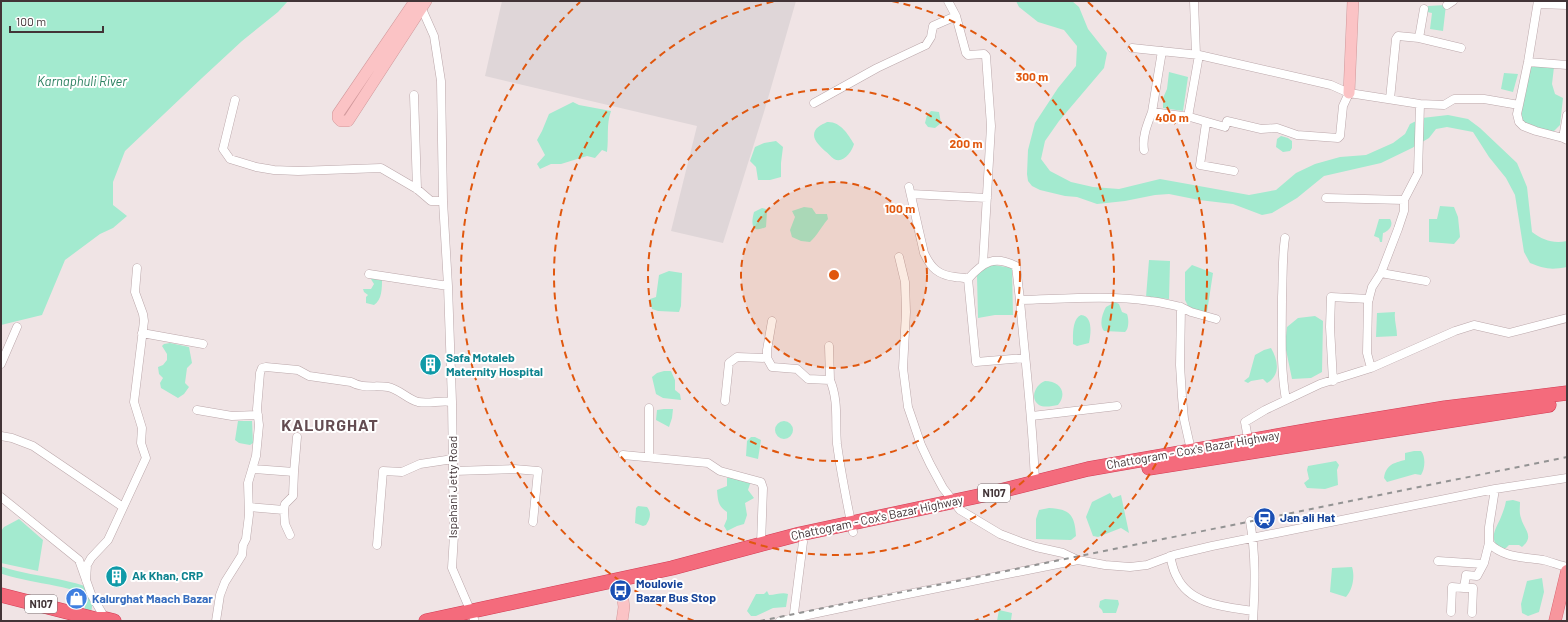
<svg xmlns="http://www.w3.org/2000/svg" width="1568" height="622" font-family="Barlow,sans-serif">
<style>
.industrial{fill:#dfd6d8}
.water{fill:#a3eacf}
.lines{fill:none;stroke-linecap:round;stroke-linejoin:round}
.canal{stroke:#a3eacf;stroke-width:7}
.street-casing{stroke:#bba7aa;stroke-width:9}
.secondary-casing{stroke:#d1989b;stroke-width:12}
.primary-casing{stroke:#db6772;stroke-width:13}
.highway-casing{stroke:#d23c54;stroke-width:15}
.street{stroke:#fff;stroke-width:8}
.secondary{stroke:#fbc3c5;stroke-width:11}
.primary{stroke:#f7969d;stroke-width:12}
.highway{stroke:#f46b7c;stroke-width:14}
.rail{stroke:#939393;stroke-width:2;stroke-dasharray:5 5;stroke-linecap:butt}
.ring{fill:none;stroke:#e0570e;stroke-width:2;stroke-dasharray:7 5}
.labels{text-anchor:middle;stroke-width:4;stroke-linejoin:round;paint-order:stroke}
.shield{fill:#fff;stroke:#7b7173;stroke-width:1}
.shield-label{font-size:11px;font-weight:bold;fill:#423437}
.culture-label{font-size:12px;font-weight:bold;fill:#0d838f;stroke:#fff;text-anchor:start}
.street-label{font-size:12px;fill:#423437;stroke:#fff}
.transit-label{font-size:12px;font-weight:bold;fill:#164399;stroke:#fff;text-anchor:start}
.shop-label{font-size:12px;font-weight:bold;fill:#366cbe;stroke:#fff;text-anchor:start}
.water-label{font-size:13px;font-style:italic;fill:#2c8161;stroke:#fff}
.district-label{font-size:16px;font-weight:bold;letter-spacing:1px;fill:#644c51;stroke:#fff}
.centre{fill:#e0570e;stroke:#fff;stroke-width:2}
.ring-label{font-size:12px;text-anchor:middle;font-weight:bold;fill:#e0570e;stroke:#fff;stroke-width:4;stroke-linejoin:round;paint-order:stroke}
</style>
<rect width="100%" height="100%" fill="#f0e4e5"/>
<!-- industrial -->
<path class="industrial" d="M502 1H796L764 112 723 243 671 231 697 126 485 76Z"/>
<!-- water -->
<path class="water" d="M1 1H288L278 12 242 41 202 78 125 151 113 182V205L127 216 113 228 100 234 65 260 42 315 1 325Z
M1016 1H1072L1079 7 1088 29 1107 53 1104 68 1059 121 1045 141 1041 159 1050 171 1071 182 1093 187 1119 189 1160 179 1249 195 1276 190 1296 173 1315 164 1340 157 1366 155 1393 143 1405 134 1410 124 1422 118 1448 115 1468 119 1480 128 1517 163 1527 187 1532 232C1543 240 1553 244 1567 241V267C1551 270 1545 269 1530 263L1524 252 1515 195 1506 178 1489 157 1473 132 1447 127 1436 129 1429 138 1412 148 1381 163 1324 176 1297 198 1272 213 1262 215 1233 204 1199 200 1169 194 1155 195 1125 201 1097 204 1077 197 1065 196 1040 190 1032 186 1028 181 1027 174 1028 150 1035 123 1058 88 1076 66 1077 46 1064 30 1038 22 1019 7Z
M1446 5 1443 31 1430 29 1432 13 1427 12 1428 6Z
M1530 65 1554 67 1552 84 1555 94 1563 98 1560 125 1552 133 1531 127 1521 120 1522 108Z
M1169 72 1188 77 1183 111 1163 108V98L1167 89Z
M1504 73 1518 74 1513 92 1501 89Z
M573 102 579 105 611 111C606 125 609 137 607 152L602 150 595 158 587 156 561 164H551L540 169 537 164 545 155 537 140 542 131 549 114Z
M931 111 939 112 941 123 935 128 928 127 925 123 927 115Z
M827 122C840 121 848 134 854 144 852 152 843 164 834 159 831 157 828 153 825 151 821 147 814 141 814 135 814 128 821 125 827 122Z
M1281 136 1288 138 1292 141V148L1290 151 1283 152 1276 147 1277 139Z
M776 141 783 147 781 163V177L770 180H758L756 167 750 161 755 147 764 143Z
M1440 206 1454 207 1458 217 1460 237 1454 244 1429 242V219H1437Z
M804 207 812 208 816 214H827L828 219C821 227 817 236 810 242L801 241 792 237 790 230 795 217 792 211Z
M762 208 766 209 767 212 766 227C751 234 751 223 754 212Z
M1379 219H1390C1394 225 1389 231 1383 233L1382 242H1380L1379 238 1374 236Z
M1149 260 1170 261 1169 299 1146 297Z
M994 265 1012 268 1013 315H995L978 318 977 276 981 268Z
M1192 265 1213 273 1207 312 1202 313 1189 308 1185 300V272Z
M669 271 682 273 681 306 679 312 658 311 652 309 650 299 656 297 659 275Z
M369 276 382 279C382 288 382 300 374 305L366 303V297L368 295 364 292 363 289H371L374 284Z
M1115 302 1119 304 1122 312 1127 314C1129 319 1129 329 1125 332L1104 331C1099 325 1102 314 1106 307Z
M1395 312C1394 321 1397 327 1397 336L1376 337 1377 313Z
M1081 315C1093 316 1091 333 1089 343L1077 346 1073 344C1073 335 1072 319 1081 315Z
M1315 316 1323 321 1322 372 1311 378 1292 379 1285 345 1287 327 1298 318Z
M170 343 189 347 192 363 187 368 185 383 189 387 184 394 178 398 161 388 160 383 163 378 159 374 158 367 163 365 167 360V354L162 346 164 344Z
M1271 348C1278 360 1281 375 1267 383L1263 379 1251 381 1248 383 1244 381 1249 377 1255 355 1264 350Z
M664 371H671L675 380V390L680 394 681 400 663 398 656 394 652 377 657 373Z
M1045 381C1060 381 1068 393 1058 405 1052 406 1044 408 1039 405 1029 398 1036 384 1045 381Z
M664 409H673L672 418 669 427 656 420 657 410Z
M238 421H252L253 443 250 445 239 443 235 440Z
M775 430a9 9 0 1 1 18 0a9 9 0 1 1-18 0Z
M751 437H755L761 440 758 459 746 456 747 441Z
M1414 451H1421C1426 457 1425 469 1421 475L1415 474 1387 482 1384 478C1386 465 1393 463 1405 460V453Z
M1336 461 1339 465 1337 470 1338 485 1325 489 1307 488 1304 483 1309 479 1307 470 1308 466Z
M734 476 751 481 748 490 754 498 745 503 747 515 744 524 737 526 727 531 724 526 727 519V512C718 506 718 501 717 490L727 486V478Z
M1110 493 1113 498 1121 495 1129 533 1121 528 1098 537 1093 536 1086 517 1092 502Z
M1513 500 1520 502C1520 507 1519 513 1521 518 1524 530 1535 536 1522 547L1519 545H1509L1506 548 1502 549C1487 540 1496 529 1501 517 1503 512 1505 507 1506 501Z
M638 506 647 507C652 513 650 519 646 525L643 526 635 523 636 508Z
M1049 508C1070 509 1075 515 1076 536L1071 540 1036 539V519L1039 510Z
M19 519 43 540 38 571 1 563V531L4 527Z
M1352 567C1355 576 1353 589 1346 597L1330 592 1332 568Z
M1542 578 1544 592 1539 612 1528 616 1522 613 1521 604 1527 581Z
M767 591 769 595C776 595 782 592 788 594L786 607 773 608 756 616H751L747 611 756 594H764Z
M1105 599 1118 600 1119 604 1116 613H1103L1102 610 1099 607 1100 601Z
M999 610 1012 613 1011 620 997 621Z"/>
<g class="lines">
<!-- canal -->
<path class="canal" d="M1 570C29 580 60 580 88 591L90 596 88 610"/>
<defs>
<path id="street" d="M948 1 956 16 966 53 968 55 984 54 986 56 991 126 983 264
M1194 1 1196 55
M1538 1 1528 62 1519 105 1517 114 1519 122 1523 126 1536 131 1563 138 1567 140
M1538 4 1567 5
M1447 5 1453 1
M422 9 434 36 441 81 443 201
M1419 38 1461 48
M1132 48 1199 55 1331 85 1349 93 1420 104 1444 105 1454 99H1484L1519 105
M1162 51 1152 112 1190 117 1225 127 1227 121 1261 129 1277 128 1297 135 1338 138 1340 136 1343 106 1349 93
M1528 62 1567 65
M414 95 417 189
M1390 99 1396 39 1398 36 1419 38 1424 9
M235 100 223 149 230 159 256 167 274 170 298 171 381 168 417 189 431 201H443L448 286
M814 103 877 68 926 45 931 37 933 26 956 16
M1188 117 1199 55
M1206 123 1200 165 1234 171
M1563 138 1567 115
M1144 150C1142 137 1147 125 1152 112
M909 187 924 253C931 268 938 275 955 277 960 278 963 277 968 279L976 362 1025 358
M911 194 987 198
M1326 198 1404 200
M1285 238C1282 258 1283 277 1282 297 1282 331 1280 366 1286 400
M899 257 905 282 906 312 903 368 908 407 921 445 930 464 943 488 960 510 1000 534 1021 542 1036 547 1063 553 1078 560 1105 565 1130 567 1147 565 1174 555 1212 546 1495 489 1567 478
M1381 273 1426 281
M369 274 448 286 452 402
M968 279C983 262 994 255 1016 266L1020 300C1063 299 1108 295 1150 301 1161 302 1171 305 1181 307L1180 365 1182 397 1184 419 1191 450
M1020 300C1025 361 1033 422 1035 483
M1181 307 1191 312 1216 319
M772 321 767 350V358L772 367 797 369 808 379 830 380C839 401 835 423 837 444 841 473 847 503 853 532
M142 333 203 344
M829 346 830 380
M1 364 17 327
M1371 368 1367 353 1368 302 1372 287 1381 273 1398 229 1404 211V200L1418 173 1420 104
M1333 381 1330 327 1331 297 1369 299
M725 401 729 363 737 357 767 358
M197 410 232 416 258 415
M1032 416 1117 406
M1 436 12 438 33 446 123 507
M1249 444 1245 422 1265 410 1320 384 1371 368 1455 331 1474 325 1509 333 1567 318
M623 455 708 463 720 471 761 482 763 488 761 544
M649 457V408
M454 471 514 469 538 471 533 522
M294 472 297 437
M1495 489 1489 527V543C1503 558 1524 557 1543 560 1551 562 1559 565 1567 567
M1 497 79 560 91 594 106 620
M249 507 284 510 285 504 293 496 294 472 253 469
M284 510 285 524 290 535
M1250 521C1256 555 1255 587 1253 621
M377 545 383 471 402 472 420 464 453 459
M1170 556C1172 563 1173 571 1177 577 1190 605 1227 607 1253 611
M1438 561 1483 564
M86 580 87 565 91 558 108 540 146 458 141 443 142 428 134 402 144 321 143 314 135 292 137 268
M1464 588H1473L1472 613
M1451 612 1452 587 1464 588 1466 575 1477 576 1484 563 1489 543
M216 621 220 595 225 582 242 555 243 545 246 539 249 515 248 483 256 456 259 425 257 409 260 373 262 368 266 367 298 370 309 376 351 382C363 389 375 385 388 387 399 389 407 399 418 402 430 404 441 400 452 402L454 535 452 568 474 619
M780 621 898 596 1078 560
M793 621 803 542"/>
<path id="secondary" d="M415 1 338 114V118L341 121H348L426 1
M1349 93 1353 1
M620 579 624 607 622 621"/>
<path id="primary" d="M1555 621 1567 571"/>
<path id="highway" d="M1149 468 1549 405
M1 595 95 619H106L114 621
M426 621 672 568 800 534 988 494 1088 469 1317 429 1445 408 1567 393"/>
</defs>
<!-- street casing -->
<use href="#street" class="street-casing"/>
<!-- secondary casing -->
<use href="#secondary" class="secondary-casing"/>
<!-- primary casing -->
<use href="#primary" class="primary-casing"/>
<!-- highway casing -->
<use href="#highway" class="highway-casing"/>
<!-- street -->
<use href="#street" class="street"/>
<!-- secondary -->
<use href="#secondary" class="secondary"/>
<!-- primary -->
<use href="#primary" class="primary"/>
<!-- highway -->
<use href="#highway" class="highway"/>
<!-- rail -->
<path class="rail" d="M760 621 1567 457"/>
</g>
<!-- distance rings -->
<circle cx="834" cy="275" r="93" fill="#e0570e" fill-opacity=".12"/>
<g class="ring">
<circle cx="834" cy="275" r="93"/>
<circle cx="834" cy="275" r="186"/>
<path d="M892 1A280 280 0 1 1 776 1"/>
<path d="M694 621A373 373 0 0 1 580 2M1088 2A373 373 0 0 1 974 621"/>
</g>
<!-- icons -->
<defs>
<symbol id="building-disc" viewBox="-11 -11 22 22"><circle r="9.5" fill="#0f9aa8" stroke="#fff"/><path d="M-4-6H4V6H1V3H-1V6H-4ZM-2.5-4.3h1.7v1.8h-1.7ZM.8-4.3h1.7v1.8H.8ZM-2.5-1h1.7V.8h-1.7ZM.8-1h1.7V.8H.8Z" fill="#fff"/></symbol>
<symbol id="station-disc" viewBox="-11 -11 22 22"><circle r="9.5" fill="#1a4fb4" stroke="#fff"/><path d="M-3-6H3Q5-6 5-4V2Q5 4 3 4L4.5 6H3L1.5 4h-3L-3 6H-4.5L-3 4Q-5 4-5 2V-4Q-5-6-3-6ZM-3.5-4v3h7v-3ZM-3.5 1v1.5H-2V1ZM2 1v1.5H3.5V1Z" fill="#fff"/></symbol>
<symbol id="bus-disc" viewBox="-11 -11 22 22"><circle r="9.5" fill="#1a4fb4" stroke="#fff"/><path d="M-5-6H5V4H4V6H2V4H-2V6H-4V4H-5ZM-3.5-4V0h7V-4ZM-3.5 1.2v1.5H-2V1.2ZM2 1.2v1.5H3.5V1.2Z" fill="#fff"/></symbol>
<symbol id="shop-disc" viewBox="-11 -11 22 22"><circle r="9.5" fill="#3f7fe0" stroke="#fff"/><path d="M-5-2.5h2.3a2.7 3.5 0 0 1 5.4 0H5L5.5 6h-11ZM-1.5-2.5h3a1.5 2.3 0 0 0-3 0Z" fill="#fff"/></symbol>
</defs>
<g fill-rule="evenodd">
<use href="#building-disc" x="418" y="352" width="25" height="25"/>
<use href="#station-disc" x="1252" y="506" width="25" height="25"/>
<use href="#building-disc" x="104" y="564" width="25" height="25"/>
<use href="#bus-disc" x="608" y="578" width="25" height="25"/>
<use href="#shop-disc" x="64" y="586" width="25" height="25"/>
</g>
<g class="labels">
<!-- shield labels -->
<g class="shield">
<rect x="978" y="484" width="32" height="18" rx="3"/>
<rect x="25" y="595" width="32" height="18" rx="3"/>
</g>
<g class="shield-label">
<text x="994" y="497">N107</text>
<text x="41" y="608">N107</text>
</g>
<!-- culture labels -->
<g class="culture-label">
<text x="446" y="362">Safa Motaleb<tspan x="446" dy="14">Maternity Hospital</tspan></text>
<text x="132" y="580">Ak Khan, CRP</text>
</g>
<!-- street labels -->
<g class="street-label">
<text transform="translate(1193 450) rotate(-10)" y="4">Chattogram - Cox's Bazar Highway</text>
<text transform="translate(453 487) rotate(-90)" y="4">Ispahani Jetty Road</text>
<text transform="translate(877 518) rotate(-12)" y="4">Chattogram - Cox's Bazar Highway</text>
</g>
<!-- transit labels -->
<g class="transit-label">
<text x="1280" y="522">Jan ali Hat</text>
<text x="636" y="588">Moulovie<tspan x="636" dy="14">Bazar Bus Stop</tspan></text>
</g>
<!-- shop labels -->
<g class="shop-label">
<text x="92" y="603">Kalurghat Maach Bazar</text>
</g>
<!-- water labels -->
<g class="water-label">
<text x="82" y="86">Karnaphuli River</text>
</g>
<!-- district labels -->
<g class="district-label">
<text x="330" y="431">KALURGHAT</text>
</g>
</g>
<circle cx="834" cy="275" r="6" class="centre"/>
<g class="ring-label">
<text x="1032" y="81">300 m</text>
<text x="1172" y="122">400 m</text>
<text x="966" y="148">200 m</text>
<text x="900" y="213">100 m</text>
</g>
<!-- border -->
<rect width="1568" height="622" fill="none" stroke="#423437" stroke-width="4"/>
<!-- scale -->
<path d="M10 26v6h93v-6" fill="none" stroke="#423437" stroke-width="2"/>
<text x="16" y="26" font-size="12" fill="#423437" stroke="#ffffff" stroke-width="3" paint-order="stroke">100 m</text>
</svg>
